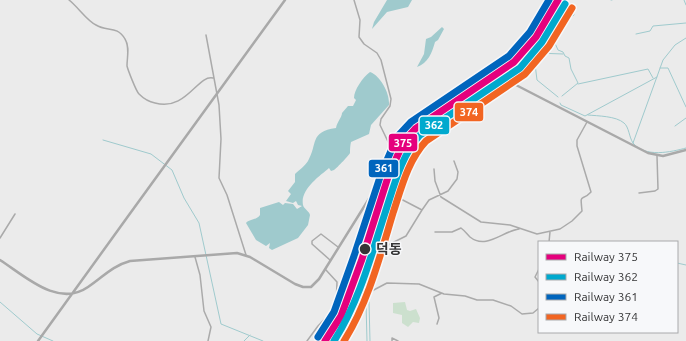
<svg xmlns="http://www.w3.org/2000/svg" width="686" height="341" font-family="Ubuntu,'Noto Sans KR',sans-serif">
<style>
.green{fill:#cce0ce}
.water{fill:#9fcacd}
.lines{fill:none;stroke-linecap:round;stroke-linejoin:round}
.stream{stroke:#9fcacd;stroke-width:1}
.minor{stroke:#aaa;stroke-width:1.5}
.secondary{stroke:#a9a9a9;stroke-width:2.5}
.rail-casing{stroke:#b1b1b1;stroke-width:2.5}
.rail{stroke:#f7f8fa;stroke-width:1;stroke-dasharray:3;stroke-linecap:butt}
.rail-1-casing{stroke:#f7f8fa;stroke-width:10}
.rail-2-casing{stroke:#f7f8fa;stroke-width:10}
.rail-3-casing{stroke:#f7f8fa;stroke-width:10}
.rail-4-casing{stroke:#f7f8fa;stroke-width:10}
.rail-1{stroke:#e5007d;stroke-width:7}
.rail-2{stroke:#00a9ce;stroke-width:7}
.rail-3{stroke:#0065bd;stroke-width:7}
.rail-4{stroke:#f26522;stroke-width:7}
.stop-dot{fill:#353536;stroke:#f7f8fa;stroke-width:1.5}
.labels{text-anchor:middle;stroke-width:3;stroke-linejoin:round;paint-order:stroke}
.stop-label{font-size:14px;font-weight:bold;fill:#353536;stroke:#f7f8fa;text-anchor:start}
.line-badge{stroke:#f7f8fa;stroke-width:1.5}
.badge-label{font-size:11px;text-anchor:middle;font-weight:bold;fill:#fff}
</style>
<rect width="100%" height="100%" fill="#ebebeb"/>
<!-- green -->
<path class="green" d="M405 302 407 310 410 311 416 309 420 318 419 323 413 322 408 327 402 323V315L393 313V303Z"/>
<!-- water -->
<path class="water" d="M387 0H412L408 7 387 12 372 29 374 22Z
M442 27 444 29 438 40 435 42C432 53 428 63 417 67L424 54 426 39 431 37Z
M370 72C381 76 390 94 389 105L371 125 369 134 351 142C350 146 350 150 350 153 350 154 337 168 334 170L331 171 329 168C320 176 300 189 303 205 304 209 309 211 310 215L308 225 298 238 272 250 269 248 270 243 266 246 256 240 246 223C249 219 257 220 260 215 260 213 260 210 260 208L279 202 283 205 285 203 293 204 297 209 302 206 298 205 296 201 293 203 286 201 291 194 288 191 295 182V174C299 170 305 166 308 161 318 144 309 132 336 128 337 122 342 117 342 113L348 106H353L356 100 354 98C354 90 363 77 370 72Z"/>
<g class="lines">
<!-- stream -->
<path class="stream" d="M611 0H612
M684 0 686 5
M636 34 650 31 653 26 686 23
M660 68H668L686 107
M578 84 648 69 653 78
M562 96 578 83 571 69 569 58 565 56 563 52 558 50 554 41 557 17 573 16 574 15 572 7 564 0
M558 97 537 80 534 56 536 53 563 54
M560 103 561 105 585 116 657 77
M588 115C598 116 616 116 624 123 629 127 629 137 633 143 645 158 671 152 686 148
M675 126 686 118
M103 140 151 154 172 170 184 198 199 223 221 324 263 341
M633 143 663 60 675 45 686 38
M677 263 686 265
M350 300H361L366 303 367 341
M0 302 37 334 53 341
M369 302 370 341
M244 341 250 335
M330 341 331 339 328 336 344 303 337 297
M348 341 359 320"/>
<!-- minor -->
<path class="minor" d="M69 0C78 7 87 21 96 25 107 32 117 25 125 39 130 47 127 57 127 66 128 70 136 91 139 94 143 98 150 102 155 103 186 112 198 74 213 78
M354 0 360 20 359 37 364 44 377 53 381 60 391 99 390 106 381 119 380 125 393 152
M206 35 219 105 221 139 219 178 227 195 246 255
M434 169 435 181 441 197 481 222 510 225 537 234 560 229 572 221 582 211C580 191 581 203 591 192L577 146V140L587 122
M639 193 655 191 658 189 657 156
M422 210 429 200 448 191 457 179 458 172 454 161
M435 232H452L461 228C465 231 467 234 470 237 486 250 503 231 519 229
M0 238 15 214
M549 242 550 232
M195 257 200 275 204 311 211 327 208 341
M330 260 312 244V241L321 234 338 247
M539 269 535 277 539 282
M337 292C348 296 360 289 368 293L387 283 419 284 444 294 465 296 477 300H493L511 306 522 314 533 313 539 308
M365 292 388 245 406 236 422 210 397 197 384 220
M437 324 439 318 434 297 442 293
M307 341 318 326 336 307 337 282 326 270
M392 341V338L398 341"/>
<!-- secondary -->
<path class="secondary" d="M0 260C25 276 58 308 88 287 103 277 112 266 130 261L237 253 250 257 295 284 303 287H311L319 279 385 173 401 134 473 78 485 74 514 84 648 153 663 156 686 150
M38 341C120 227 202 114 285 0"/>
<defs>
<path id="rail" d="M353 280 363 244 387 180"/>
</defs>
<!-- rail casing -->
<use href="#rail" class="rail-casing"/>
<!-- rail -->
<use href="#rail" class="rail"/>
<defs>
<path id="rail-1" d="M325 341 341 316 362 259 388 177 404 141 415 129 514 62 536 37 558 0"/>
<path id="rail-2" d="M334 341C359 302 371 256 385 213 394 186 401 156 420 135L520 68 542 42 565 4"/>
<path id="rail-3" d="M318 337 334 312 354 256 381 174 397 137 411 122 509 56 530 32 549 0"/>
<path id="rail-4" d="M344 341C368 303 380 256 393 213 401 189 408 160 426 141L525 74 549 46 572 8"/>
</defs>
<!-- rail-1 casing -->
<use href="#rail-1" class="rail-1-casing"/>
<!-- rail-2 casing -->
<use href="#rail-2" class="rail-2-casing"/>
<!-- rail-3 casing -->
<use href="#rail-3" class="rail-3-casing"/>
<!-- rail-4 casing -->
<use href="#rail-4" class="rail-4-casing"/>
<!-- rail-1 -->
<use href="#rail-1" class="rail-1"/>
<!-- rail-2 -->
<use href="#rail-2" class="rail-2"/>
<!-- rail-3 -->
<use href="#rail-3" class="rail-3"/>
<!-- rail-4 -->
<use href="#rail-4" class="rail-4"/>
</g>
<!-- markers -->
<circle class="stop-dot" cx="365" cy="249" r="6"/>
<g class="labels">
<!-- stop labels -->
<g class="stop-label">
<text x="376" y="254">덕동</text>
</g>
</g>
<g class="line-badge">
<rect x="454" y="102" width="30" height="20" rx="4" fill="#f26522"/>
<rect x="419" y="116" width="31" height="19" rx="4" fill="#00a9ce"/>
<rect x="388" y="133" width="30" height="19" rx="4" fill="#e5007d"/>
<rect x="368" y="159" width="31" height="19" rx="4" fill="#0065bd"/>
</g>
<g class="badge-label">
<text x="469" y="116">374</text>
<text x="434" y="129">362</text>
<text x="403" y="147">375</text>
<text x="384" y="172">361</text>
</g>
<!-- legend -->
<rect x="538" y="241" width="140" height="92" fill="#f7f8fa" stroke="#a9aaac"/>
<rect x="546" y="254" width="20" height="6" fill="#e5007d" stroke="#a9aaac"/>
<text x="574" y="261" font-size="12" fill="#353536">Railway 375</text>
<rect x="546" y="274" width="20" height="6" fill="#00a9ce" stroke="#a9aaac"/>
<text x="574" y="281" font-size="12" fill="#353536">Railway 362</text>
<rect x="546" y="294" width="20" height="6" fill="#0065bd" stroke="#a9aaac"/>
<text x="574" y="301" font-size="12" fill="#353536">Railway 361</text>
<rect x="546" y="314" width="20" height="6" fill="#f26522" stroke="#a9aaac"/>
<text x="574" y="321" font-size="12" fill="#353536">Railway 374</text>
</svg>
